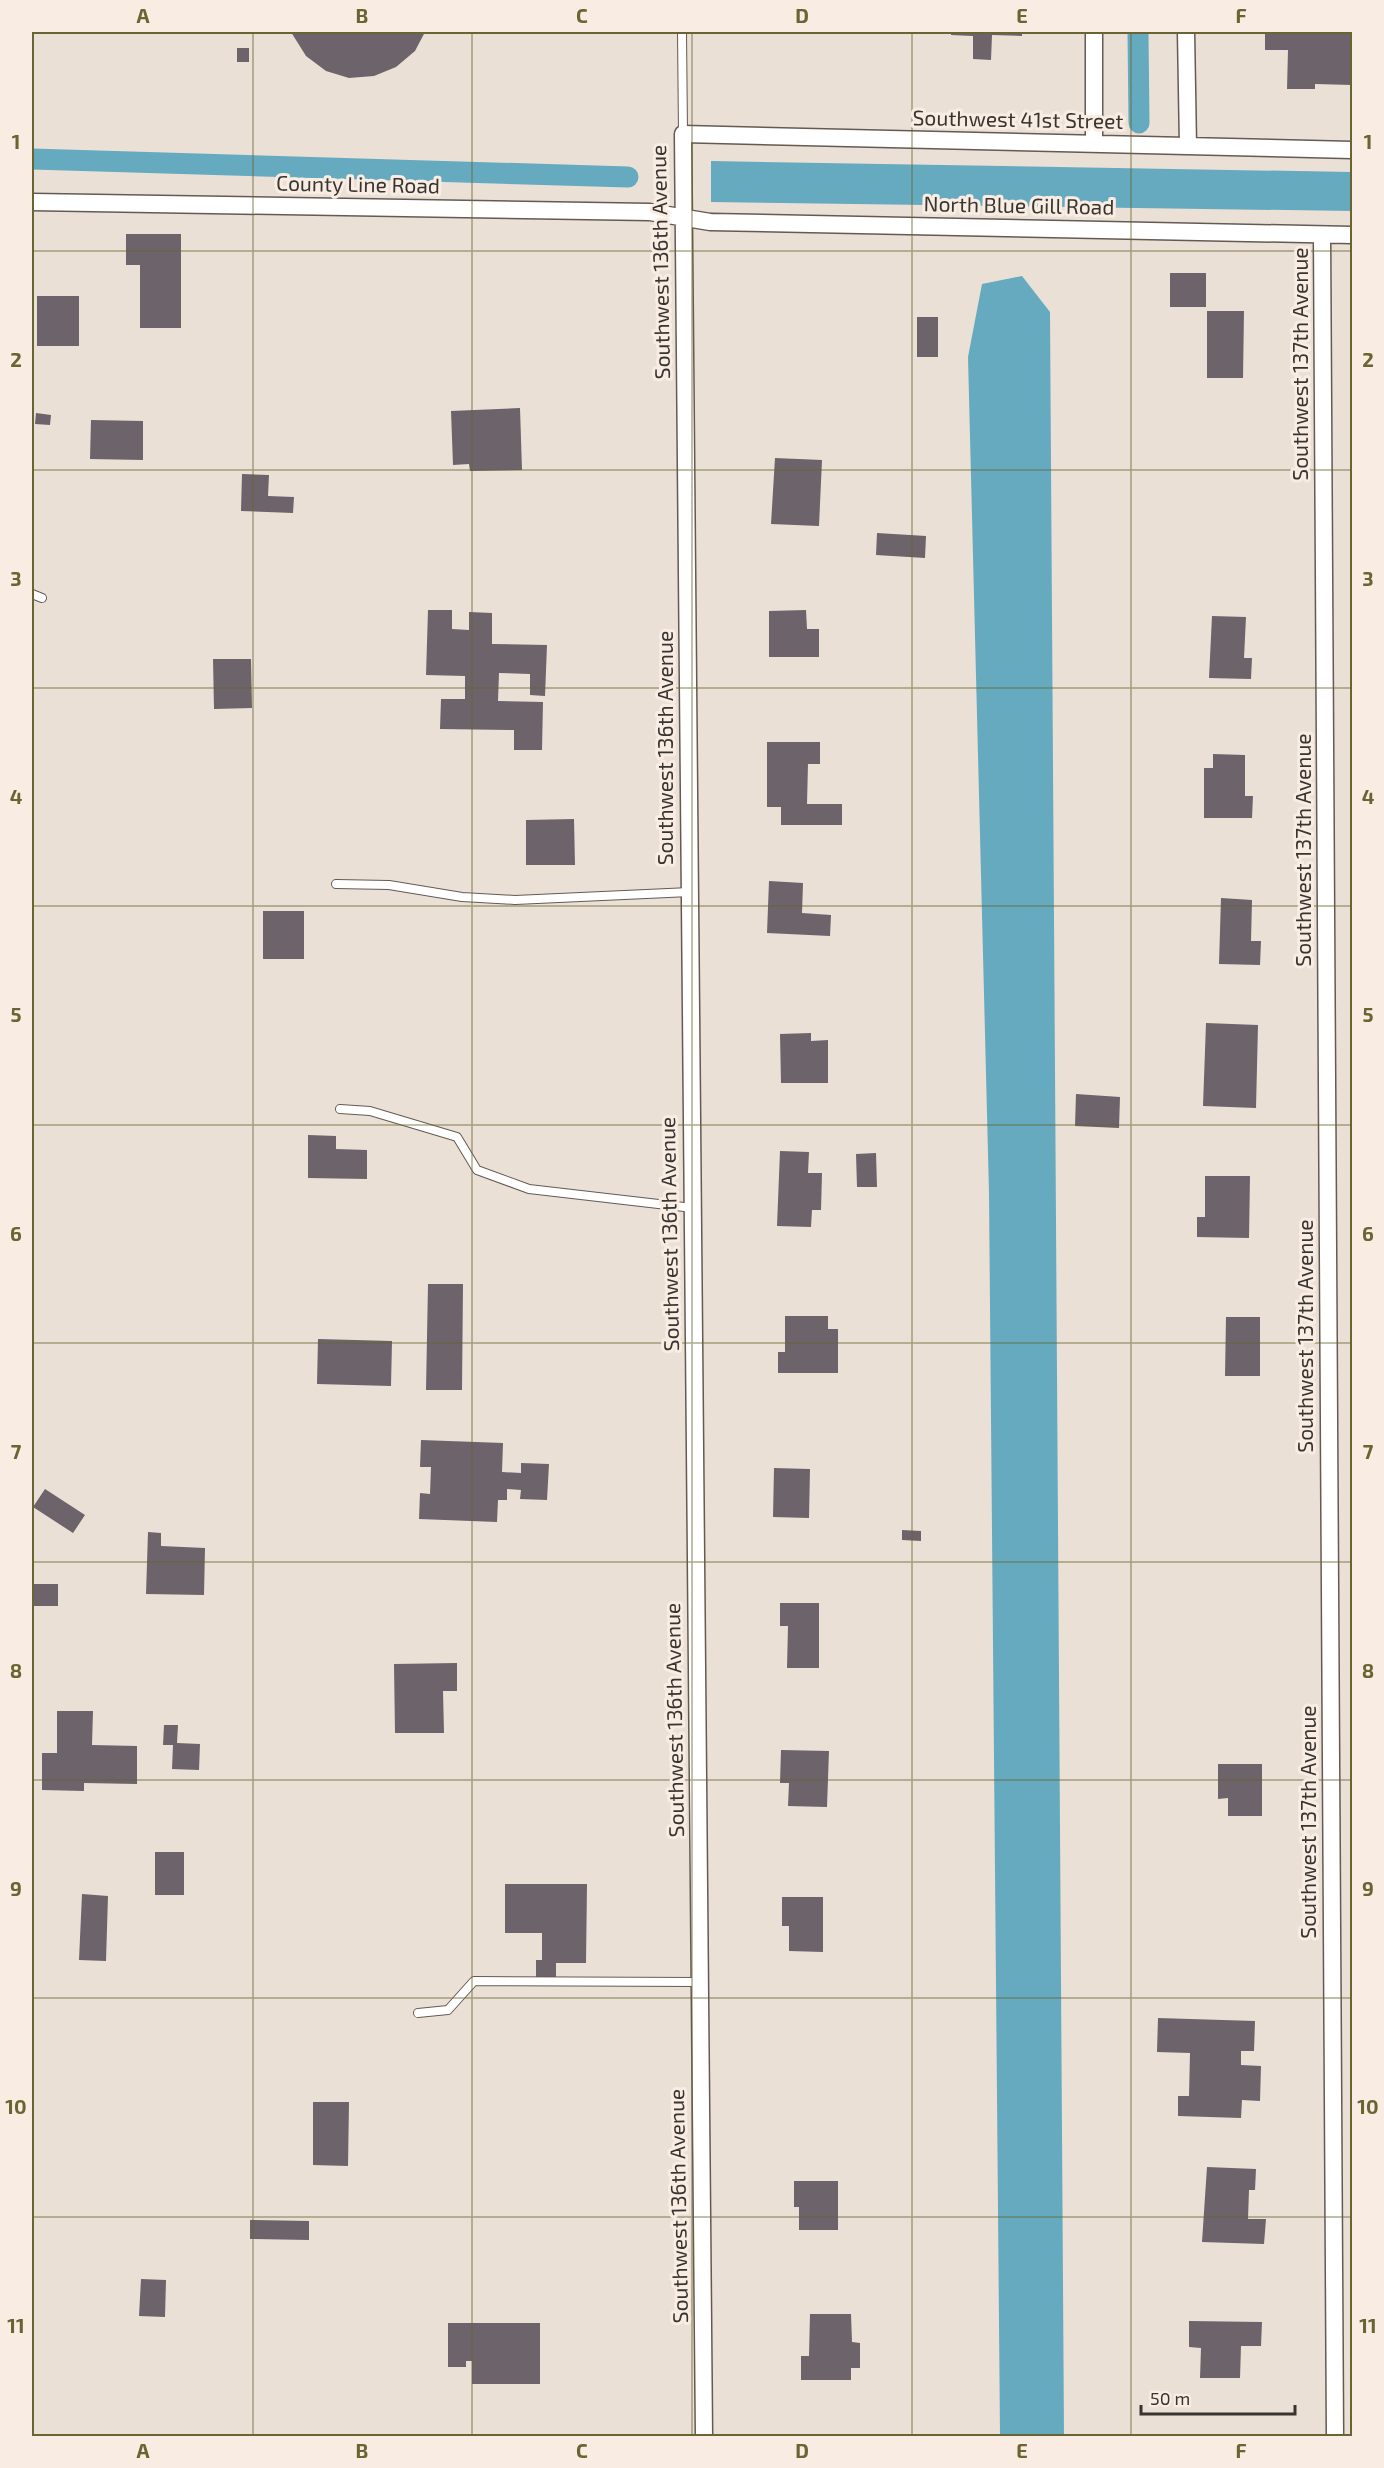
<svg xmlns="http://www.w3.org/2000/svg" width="1384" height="2468" font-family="'Exo 2',sans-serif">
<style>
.water{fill:#66aabf}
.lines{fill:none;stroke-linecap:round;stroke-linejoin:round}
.canal{stroke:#66aabf;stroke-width:21}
.building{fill:#6c636b}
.service-casing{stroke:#645a52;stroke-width:10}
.minor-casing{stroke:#645a52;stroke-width:19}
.service{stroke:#fff;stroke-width:8}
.minor{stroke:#fff;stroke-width:16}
.grid{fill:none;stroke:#686532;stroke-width:1.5;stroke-opacity:0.55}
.labels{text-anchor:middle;stroke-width:6;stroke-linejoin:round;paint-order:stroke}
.street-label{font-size:21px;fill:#383430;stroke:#f9ede3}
.neatline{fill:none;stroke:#686532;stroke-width:2}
.grid-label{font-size:20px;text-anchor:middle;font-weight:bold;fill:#686532}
</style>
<rect width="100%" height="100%" fill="#ebe0d6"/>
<!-- water -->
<path class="water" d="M711 161 1352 172V211L711 202Z
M1022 276 1050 312 1064 2436H1000L989 1193 968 357 982 284Z"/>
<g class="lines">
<!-- canal -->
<path class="canal" d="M1138 32 1139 123
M32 159 628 177"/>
</g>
<!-- building -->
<path class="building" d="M291 32H425L415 51 396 67 374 76 349 78 326 71 306 56Z
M951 32H1022V36L992 35 991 60 973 59V36L951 35Z
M1265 32H1352V85L1315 84V89H1287L1288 50H1265Z
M237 48H249V62H237Z
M126 234H181V328H140V265H126Z
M1170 273H1206V307H1170Z
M37 296H79V346H37Z
M1207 311H1244L1243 378H1207Z
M917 317H938V357H917Z
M520 408 522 470 470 471 469 464 453 465 451 411Z
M36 413 51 415 50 425 35 424Z
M91 420 143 421V460L90 459Z
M775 458 822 460 819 526 771 524Z
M242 474 269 475 268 496 294 497 293 513 241 511Z
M877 533 926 536 925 558 876 555Z
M428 610H452V629L469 630V612L492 613V644L547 645 545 696 530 695V674L499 673 498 701 543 702 542 750H514V730L440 729 441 699H465V676L426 675Z
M806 610 807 629H819V657H769V611Z
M1212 616 1246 617 1244 658H1252L1251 679 1209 678Z
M213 659H251L252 708 214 709Z
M767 742H820V764H808L807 804H842V825H781V807H767Z
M1213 754 1245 755V796H1253L1252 818H1204V768H1213Z
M574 819 575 865H526V820Z
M769 881 803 883 802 913 831 915 830 936 767 933Z
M1221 898 1252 900 1251 941H1261L1260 965 1219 964Z
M263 911H304V959H263Z
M1206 1023 1258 1025 1256 1108 1203 1106Z
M811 1033V1041L828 1040V1083H781L780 1034Z
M1076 1094 1120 1097 1119 1128 1075 1126Z
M308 1135 336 1136V1149L367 1150V1179L308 1178Z
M780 1151 809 1152 808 1173H822L821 1210H812L811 1227 777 1226Z
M876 1153 877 1187H857L856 1154Z
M1205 1176H1250L1249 1238 1197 1237V1217H1205Z
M428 1284H463L462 1390H426Z
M785 1316H828V1329H838V1373H778V1352H785Z
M1226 1317H1260V1376H1225Z
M318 1339 392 1341 391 1386 317 1384Z
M421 1440 503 1443 502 1472 521 1473V1463L549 1464 547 1500 520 1499 521 1490 507 1489V1500H498L497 1522 419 1519 420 1493 430 1494 431 1467H420Z
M774 1468 810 1469 809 1518 773 1517Z
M45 1489 85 1515 73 1533 33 1507Z
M902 1530 921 1531V1541L902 1540Z
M148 1532 161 1533V1546L205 1548 204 1595 146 1594Z
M32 1584H58V1606H32Z
M780 1603H819V1668H787L788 1626H780Z
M457 1663V1691H443L444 1733H395L394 1664Z
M57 1711H93L92 1745 137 1746V1784L84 1783V1791L42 1790V1753H57Z
M164 1725H178L177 1743 200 1744 199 1770 172 1769 173 1745H163Z
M781 1750 829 1751 827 1807 788 1806 789 1783H780Z
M1218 1764H1262V1816H1228V1798L1218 1799Z
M155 1852H184V1895H155Z
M505 1884H587L586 1963H556V1980H536V1960H542V1933H505Z
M82 1894 108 1896 106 1961 79 1960Z
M782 1897H823V1952L789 1951V1926H782Z
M1158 2018 1255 2021 1254 2051H1241V2065L1261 2066 1260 2101 1242 2100 1241 2118 1178 2116V2096H1189L1190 2053 1157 2052Z
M313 2102H349L348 2166 313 2165Z
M1207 2167 1256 2169 1255 2190H1249L1248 2219H1266L1264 2244 1202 2242Z
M794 2181H838V2230H799V2207H794Z
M250 2220 309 2221V2240L250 2239Z
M141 2279 166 2280 165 2317 139 2316Z
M810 2314H851L852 2342 860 2343V2368H851V2380H801V2356H809Z
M1189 2321 1262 2322 1261 2346H1241L1240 2378H1200L1201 2348 1189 2347Z
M448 2323H540V2384H472V2361H466V2367H448Z"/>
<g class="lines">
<defs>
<path id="service" d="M682 32 683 134
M32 594 42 598
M336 884 389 885 462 897 515 900 690 892
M340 1109 370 1111 457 1137 477 1170 529 1189 693 1208
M418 2013 448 2010 474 1981 700 1982"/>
<path id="minor" d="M1186 32 1188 146
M1094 144V32
M32 202 650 212 710 222 1352 235
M1322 235 1335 2436
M704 2436 683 134 1352 150"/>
</defs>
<!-- service casing -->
<use href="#service" class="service-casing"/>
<!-- minor casing -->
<use href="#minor" class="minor-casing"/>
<!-- service -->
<use href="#service" class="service"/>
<!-- minor -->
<use href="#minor" class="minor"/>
</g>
<!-- grid -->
<path class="grid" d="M253 32V2436M472 32V2436M692 32V2436M912 32V2436M1131 32V2436M32 251H1352M32 470H1352M32 688H1352M32 906H1352M32 1125H1352M32 1343H1352M32 1562H1352M32 1780H1352M32 1998H1352M32 2217H1352"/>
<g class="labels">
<!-- street labels -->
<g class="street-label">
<text transform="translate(1018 120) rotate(1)" y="7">Southwest 41st Street</text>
<text transform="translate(358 185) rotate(1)" y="7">County Line Road</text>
<text transform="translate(1019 206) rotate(1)" y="7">North Blue Gill Road</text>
<text transform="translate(661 262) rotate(-91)" y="7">Southwest 136th Avenue</text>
<text transform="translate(1301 364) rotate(-90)" y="7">Southwest 137th Avenue</text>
<text transform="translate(666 748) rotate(-90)" y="7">Southwest 136th Avenue</text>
<text transform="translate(1304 850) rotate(-90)" y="7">Southwest 137th Avenue</text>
<text transform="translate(670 1234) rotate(-91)" y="7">Southwest 136th Avenue</text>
<text transform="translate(1306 1336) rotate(-90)" y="7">Southwest 137th Avenue</text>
<text transform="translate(675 1720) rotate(-91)" y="7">Southwest 136th Avenue</text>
<text transform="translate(1309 1822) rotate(-90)" y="7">Southwest 137th Avenue</text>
<text transform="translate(679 2206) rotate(-91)" y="7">Southwest 136th Avenue</text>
</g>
</g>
<!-- border -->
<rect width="1384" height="2468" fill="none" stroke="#f9ede3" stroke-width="66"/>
<!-- scale -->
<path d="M1141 2405v9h154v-9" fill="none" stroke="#383430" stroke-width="3"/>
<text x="1150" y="2405" font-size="18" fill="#383430" stroke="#f9ede3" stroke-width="4.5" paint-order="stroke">50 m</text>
<rect x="33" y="33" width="1318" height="2402" class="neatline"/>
<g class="grid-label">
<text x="143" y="23">A</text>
<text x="362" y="23">B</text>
<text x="582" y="23">C</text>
<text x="802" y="23">D</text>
<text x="1022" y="23">E</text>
<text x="1241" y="23">F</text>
<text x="16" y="149">1</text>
<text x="1368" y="149">1</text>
<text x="16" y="367">2</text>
<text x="1368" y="367">2</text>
<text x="16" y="586">3</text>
<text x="1368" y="586">3</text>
<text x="16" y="804">4</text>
<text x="1368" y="804">4</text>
<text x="16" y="1022">5</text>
<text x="1368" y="1022">5</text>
<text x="16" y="1241">6</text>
<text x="1368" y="1241">6</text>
<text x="16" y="1459">7</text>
<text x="1368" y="1459">7</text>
<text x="16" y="1678">8</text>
<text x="1368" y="1678">8</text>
<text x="16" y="1896">9</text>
<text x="1368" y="1896">9</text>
<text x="16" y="2114">10</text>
<text x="1368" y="2114">10</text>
<text x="16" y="2333">11</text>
<text x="1368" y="2333">11</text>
<text x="143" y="2458">A</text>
<text x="362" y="2458">B</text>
<text x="582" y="2458">C</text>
<text x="802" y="2458">D</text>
<text x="1022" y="2458">E</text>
<text x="1241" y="2458">F</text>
</g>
</svg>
